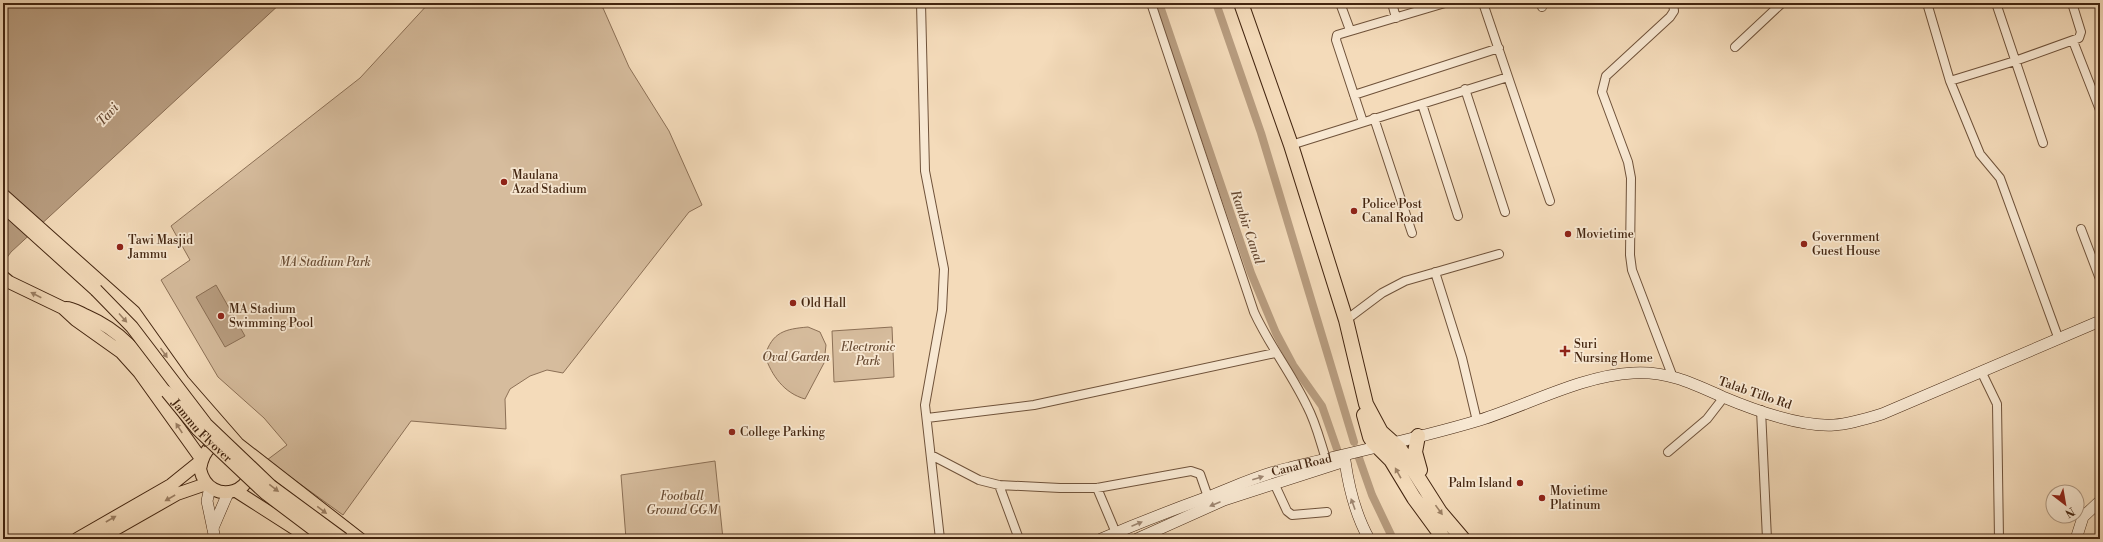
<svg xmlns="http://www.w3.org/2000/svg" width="2103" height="542" font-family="'Libre Bodoni',serif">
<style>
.green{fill:#d6bc9d;stroke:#8c7056}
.water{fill:#b89d80;stroke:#896d53}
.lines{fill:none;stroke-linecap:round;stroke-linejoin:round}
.canal{stroke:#b89d80;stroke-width:8}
.street-casing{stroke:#6f523a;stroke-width:10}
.secondary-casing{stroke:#432510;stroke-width:12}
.primary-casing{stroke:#432510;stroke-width:14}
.highway-casing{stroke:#432510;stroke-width:16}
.street{stroke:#f8e8d2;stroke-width:8}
.secondary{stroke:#f8e8d2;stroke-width:11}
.primary{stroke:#f4dbba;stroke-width:12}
.highway{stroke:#f4dbba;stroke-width:14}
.primary-bridge-casing{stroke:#432510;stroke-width:14;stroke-linecap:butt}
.primary-bridge{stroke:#f4dbba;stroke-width:12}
.oneway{fill:#9c8065}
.oneway2{fill:#9e8671}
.poi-dot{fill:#8f2418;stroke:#f8e8d2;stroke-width:1.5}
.labels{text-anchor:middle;stroke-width:3.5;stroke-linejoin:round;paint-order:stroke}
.poi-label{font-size:12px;fill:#432510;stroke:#f8e8d2;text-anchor:start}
.park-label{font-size:12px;font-style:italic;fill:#684b33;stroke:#f8e8d2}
.street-label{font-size:12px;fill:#432510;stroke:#f8e8d2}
.water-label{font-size:13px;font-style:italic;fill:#664932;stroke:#f8e8d2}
</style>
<rect width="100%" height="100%" fill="#f4dbba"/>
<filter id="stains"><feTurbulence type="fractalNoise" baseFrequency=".005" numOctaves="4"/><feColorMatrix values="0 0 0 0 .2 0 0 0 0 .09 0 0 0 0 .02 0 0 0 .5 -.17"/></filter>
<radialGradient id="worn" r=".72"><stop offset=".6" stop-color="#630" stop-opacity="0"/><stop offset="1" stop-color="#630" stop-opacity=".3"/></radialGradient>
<!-- green -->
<path class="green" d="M429 3H595L603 8 629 67 669 131 702 205 689 212 563 373 547 370 530 376 510 389 505 399 506 429 411 421 343 515 267 460 287 445 264 418 218 377 161 280 190 260 171 226 360 78Z
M808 327 820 332 826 345 824 363 805 399C784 393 772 376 765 356 772 332 785 329 808 327Z
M892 327 894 377 834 382 832 331Z
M715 461 723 539H626L621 475Z"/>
<!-- water -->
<path class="water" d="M3 3H281L11 252 3 263Z
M216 285 245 336 225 347 196 297Z"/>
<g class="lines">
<!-- canal -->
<path class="canal" d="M1159 3 1251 273 1276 333 1293 365 1322 406 1337 449
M1216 3 1261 133 1354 442
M1359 458 1372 495 1393 539"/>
<defs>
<path id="street" d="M921 3 925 171 944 269 942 310 925 405 940 539
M1151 3 1254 312C1269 345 1292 374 1307 406 1316 423 1320 441 1326 459
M1340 3 1350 30
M1392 3 1396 18
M1483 3 1550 201
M1541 3 1542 7
M1927 3 1950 81 1980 154 2000 178 2058 337
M1996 3 2043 143
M2073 41 2100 110
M1735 47 1782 3
M1950 81 2015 61 2079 38 2081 32 2072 3
M1465 89 1505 212
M1354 95 1499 48
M1422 104 1458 216
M1374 118 1412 233
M1363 122 1336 40 1337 35 1445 3
M1291 145 1508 77
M2081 229 2100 279
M1435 272 1462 358 1477 421
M1346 320 1382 293 1405 281 1499 254
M1982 373 1997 404 1999 539
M1672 375 1632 270 1630 255 1631 178 1628 162 1602 92 1606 76 1670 17 1674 11 1673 3
M1761 410 1767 539
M927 418 1034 405 1275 353
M1668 452 1707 419 1724 397
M931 455 979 480 999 485 1060 488H1097L1191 471 1200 474 1208 497
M1274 483 1287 511 1292 515 1327 512
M999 485 1019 539
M1097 488 1116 533"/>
<g id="secondary">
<path d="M210 487 207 501 215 539"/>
<path d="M213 528 228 493"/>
<path id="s1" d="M1101 539C1136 524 1172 510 1208 497 1234 487 1261 474 1289 468 1353 452 1417 439 1480 420 1528 405 1584 375 1633 373 1668 371 1692 383 1723 397 1754 410 1800 427 1834 425 1850 424 1866 419 1882 414L2100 321"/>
<path d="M1137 539 1224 500 1345 461C1349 489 1355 514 1369 539"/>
<path d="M2076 539 2083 517 2100 501"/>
</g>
<path id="primary" d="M3 195 134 312 183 381 238 444
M3 206 96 290
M3 277 9 282 63 308 76 320 121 352 139 372 202 460 171 485 77 539
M66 308C73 308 80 313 87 316 126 333 142 359 167 392
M247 452C266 492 209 510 200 469 204 446 216 439 238 444L360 539
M236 491 311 539
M98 539 177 494 206 484"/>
<path id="highway" d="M1241 3 1291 145 1346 320 1366 404 1381 432 1400 449 1440 512 1463 539
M1364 415 1370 437 1374 443 1391 460 1414 498 1444 539
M1418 436 1415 452 1420 470"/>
</defs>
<!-- street casing -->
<use href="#street" class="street-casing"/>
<!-- secondary casing -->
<use href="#secondary" class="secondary-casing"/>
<!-- primary casing -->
<use href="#primary" class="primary-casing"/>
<!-- highway casing -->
<use href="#highway" class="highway-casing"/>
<!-- street -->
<use href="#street" class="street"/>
<!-- secondary -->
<use href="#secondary" class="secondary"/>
<!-- primary -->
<use href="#primary" class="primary"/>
<!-- highway -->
<use href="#highway" class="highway"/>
<defs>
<g id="primary-bridge">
<path d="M96 290 132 327 206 424 271 486 343 539"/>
<path id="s2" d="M167 392 198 430 265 493 326 539"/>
</g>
</defs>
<!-- primary-bridge casing -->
<use href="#primary-bridge" class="primary-bridge-casing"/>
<!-- primary-bridge -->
<use href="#primary-bridge" class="primary-bridge"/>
</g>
<!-- one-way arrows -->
<defs><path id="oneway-solid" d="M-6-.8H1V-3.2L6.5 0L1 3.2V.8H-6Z"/></defs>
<g class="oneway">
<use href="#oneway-solid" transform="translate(36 295) rotate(-153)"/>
<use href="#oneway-solid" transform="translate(123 318) rotate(48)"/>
<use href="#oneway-solid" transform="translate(164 353) rotate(55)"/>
<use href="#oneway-solid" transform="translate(179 428) rotate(-123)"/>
<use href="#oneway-solid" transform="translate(1398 473) rotate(-119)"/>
<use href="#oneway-solid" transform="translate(274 488) rotate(38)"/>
<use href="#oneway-solid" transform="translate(170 498) rotate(150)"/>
<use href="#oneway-solid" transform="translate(322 510) rotate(37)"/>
<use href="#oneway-solid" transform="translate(1439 510) rotate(54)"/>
<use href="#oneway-solid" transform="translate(111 519) rotate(-30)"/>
</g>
<g class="oneway2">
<use href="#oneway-solid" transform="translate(1258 478) rotate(-17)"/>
<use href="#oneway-solid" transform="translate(1215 504) rotate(157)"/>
<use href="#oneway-solid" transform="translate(1353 504) rotate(-110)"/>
<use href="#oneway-solid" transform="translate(1137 524) rotate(-23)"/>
</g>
<!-- markers -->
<g class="poi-dot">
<circle cx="504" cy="182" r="4"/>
<circle cx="1354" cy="211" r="4"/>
<circle cx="1568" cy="234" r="4"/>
<circle cx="1804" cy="244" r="4"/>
<circle cx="120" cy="247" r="4"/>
<circle cx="793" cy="303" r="4"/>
<circle cx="221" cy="316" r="4"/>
<path d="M1563 345h4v4h4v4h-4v4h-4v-4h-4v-4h4z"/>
<circle cx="732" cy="432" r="4"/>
<circle cx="1520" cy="483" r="4"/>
<circle cx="1542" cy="498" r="4"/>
</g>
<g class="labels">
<!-- poi labels -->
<g class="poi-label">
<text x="512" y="179">Maulana<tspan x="512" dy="14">Azad Stadium</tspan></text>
<text x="1362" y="208">Police Post<tspan x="1362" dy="14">Canal Road</tspan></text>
<text x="1576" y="238">Movietime</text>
<text x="1812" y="241">Government<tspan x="1812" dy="14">Guest House</tspan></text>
<text x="128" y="244">Tawi Masjid<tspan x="128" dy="14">Jammu</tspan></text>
<text x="801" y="307">Old Hall</text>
<text x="229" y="313">MA Stadium<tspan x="229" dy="14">Swimming Pool</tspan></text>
<text x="1574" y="348">Suri<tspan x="1574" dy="14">Nursing Home</tspan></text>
<text x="740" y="436">College Parking</text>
<text x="1512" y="487" text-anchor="end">Palm Island</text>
<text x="1550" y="495">Movietime<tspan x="1550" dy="14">Platinum</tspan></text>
</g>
<!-- park labels -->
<g class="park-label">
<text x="325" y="266">MA Stadium Park</text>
<text x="868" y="351">Electronic<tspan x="868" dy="14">Park</tspan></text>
<text x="796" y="361">Oval Garden</text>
<text x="682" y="500">Football<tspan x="682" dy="14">Ground GGM</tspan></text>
</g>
<!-- street labels -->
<g class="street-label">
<text transform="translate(1755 393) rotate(19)" y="4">Talab Tillo Rd</text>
<text dy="4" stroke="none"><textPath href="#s2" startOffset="52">Jammu Flyover</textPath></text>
<text dy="4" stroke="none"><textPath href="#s1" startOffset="214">Canal Road</textPath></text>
</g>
<!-- water labels -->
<g class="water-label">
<text transform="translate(107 114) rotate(-47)" y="5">Tavi</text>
<text transform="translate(1248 227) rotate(71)" y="5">Ranbir Canal</text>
</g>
</g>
<!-- margin -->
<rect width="2103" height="542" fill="none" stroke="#f4dbba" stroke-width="16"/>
<rect x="4" y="4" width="2095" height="534" fill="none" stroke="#432510" stroke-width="2"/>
<rect x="8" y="8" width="2087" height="526" fill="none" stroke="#432510"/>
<!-- north arrow -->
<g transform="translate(2065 504) rotate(149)"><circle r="19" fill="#f8e8d2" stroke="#b09a84"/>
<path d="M0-3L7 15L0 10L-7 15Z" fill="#8f2418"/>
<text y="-6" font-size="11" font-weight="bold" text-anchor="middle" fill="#432510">N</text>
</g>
<rect width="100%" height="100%" filter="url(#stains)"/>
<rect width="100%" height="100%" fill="url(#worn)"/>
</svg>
